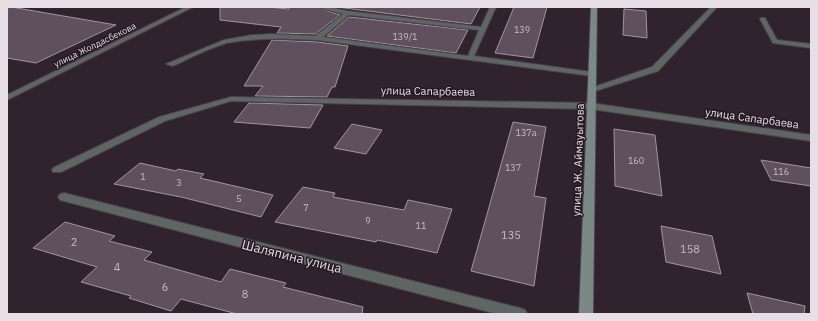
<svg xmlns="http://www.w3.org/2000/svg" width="818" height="321" font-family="'IBM Plex Sans',sans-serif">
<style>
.building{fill:#60505d;stroke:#a493a1}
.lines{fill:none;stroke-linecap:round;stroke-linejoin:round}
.lane-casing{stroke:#4d414b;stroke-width:2}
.street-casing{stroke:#4d414b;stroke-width:2}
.secondary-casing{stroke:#4d414b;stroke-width:2}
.lane{fill:#5d6663;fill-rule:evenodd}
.street{fill:#5d6663;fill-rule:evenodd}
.secondary{fill:#7a8985;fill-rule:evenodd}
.labels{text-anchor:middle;stroke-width:3;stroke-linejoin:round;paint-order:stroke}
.number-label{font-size:9px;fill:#c5bac4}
.far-street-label{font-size:9px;fill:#e7dee6;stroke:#261924}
.street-label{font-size:11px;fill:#e7dee6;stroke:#261924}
.near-number-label{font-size:11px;fill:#c5bac4}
.near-street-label{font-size:13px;fill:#e7dee6;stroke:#261924}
</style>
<rect width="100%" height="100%" fill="#30232e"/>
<!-- building -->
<path class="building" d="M7 7H11L116 25 36 63 7 58Z
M220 7H267L289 9V7H316L340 15 315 34 277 33 281 27 220 20Z
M336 7H480L471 24Z
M514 7H547L533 58 495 53Z
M624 9 646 11 647 38 623 35Z
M349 17 468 30 456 53 327 36Z
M272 40 317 42 348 46 335 87H332L327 97 255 96 263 86H244Z
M249 103 323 105 310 128 234 122Z
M513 122 546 127 534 196 546 198 534 286 471 271Z
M352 124 382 130 366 154 334 148Z
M614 129 655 135 662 196 615 186Z
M761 160 811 168V186L771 180Z
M140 163 176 171 178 169 204 174 200 178 273 195 261 217 181 197 114 184Z
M303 187 335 193 333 197 404 210 408 200 452 209 437 253 377 240 376 242 275 222Z
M65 222 115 236 109 241 152 252 144 260 221 282 230 269 286 283 283 287 363 307 362 314H237L181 299 171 311 129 298 131 296 81 282 97 267 33 248Z
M661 226 712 236 721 274 666 262Z
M747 293 805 306 804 314H753Z"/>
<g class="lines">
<defs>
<path id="lane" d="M317 7H328L348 11 481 27 490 7H496L474 56 592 72 596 74 592 76 317 40C287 39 257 37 227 43 209 48 190 58 173 66L166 64 224 40 252 35 271 34 315 36 343 14ZM349 15 479 30 468 56 323 37Z
M64 193 520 308 525 310 527 314H497L60 200 58 197 60 194Z"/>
<path id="street" d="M186 7H193L7 100V95Z
M711 7H717L658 71 595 91H592L588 89 652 67Z
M761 18H765L777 40 811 44V48L773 43 760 19Z
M231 97 591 103 811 135V141L591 109 231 101 165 121 61 172H53L52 170 53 168 159 117Z"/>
<path id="secondary" d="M591 7H597L593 314H579Z"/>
</defs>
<!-- lane casing -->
<use href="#lane" class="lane-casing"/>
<!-- street casing -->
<use href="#street" class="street-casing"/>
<!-- secondary casing -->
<use href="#secondary" class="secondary-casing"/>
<!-- lane -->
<use href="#lane" class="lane"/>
<!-- street -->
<use href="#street" class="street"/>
<!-- secondary -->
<use href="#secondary" class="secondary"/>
</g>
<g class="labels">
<!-- number labels -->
<g class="number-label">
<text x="522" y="33">139</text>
<text x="405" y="40">139/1</text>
<text x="526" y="136">137а</text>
<text x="636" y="164">160</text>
<text x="513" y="171">137</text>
<text x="781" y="175">116</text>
<text x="143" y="180">1</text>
<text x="179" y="186">3</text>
<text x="239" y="202">5</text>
<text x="306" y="211">7</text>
<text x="368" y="224">9</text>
<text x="421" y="229">11</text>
</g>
<!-- far-street labels -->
<g class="far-street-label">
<text transform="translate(95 45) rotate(-26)" y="3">улица Жолдасбекова</text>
</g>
<!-- street labels -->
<g class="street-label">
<text transform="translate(428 91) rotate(1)" y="4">улица Сапарбаева</text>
<text transform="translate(752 118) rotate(8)" y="4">улица Сапарбаева</text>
<text transform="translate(578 160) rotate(-88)" y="4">улица Ж. Аймауытова</text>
</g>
<!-- near-number labels -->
<g class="near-number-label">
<text x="511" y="239">135</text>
<text x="74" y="246">2</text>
<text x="690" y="253">158</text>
<text x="117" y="271">4</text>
<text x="165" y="291">6</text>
<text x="245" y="298">8</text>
</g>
<!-- near-street labels -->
<g class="near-street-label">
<text transform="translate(292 256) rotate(14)" y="5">Шаляпина улица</text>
</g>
</g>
<!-- border -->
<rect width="818" height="321" fill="none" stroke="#e7dee6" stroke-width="16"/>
</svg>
